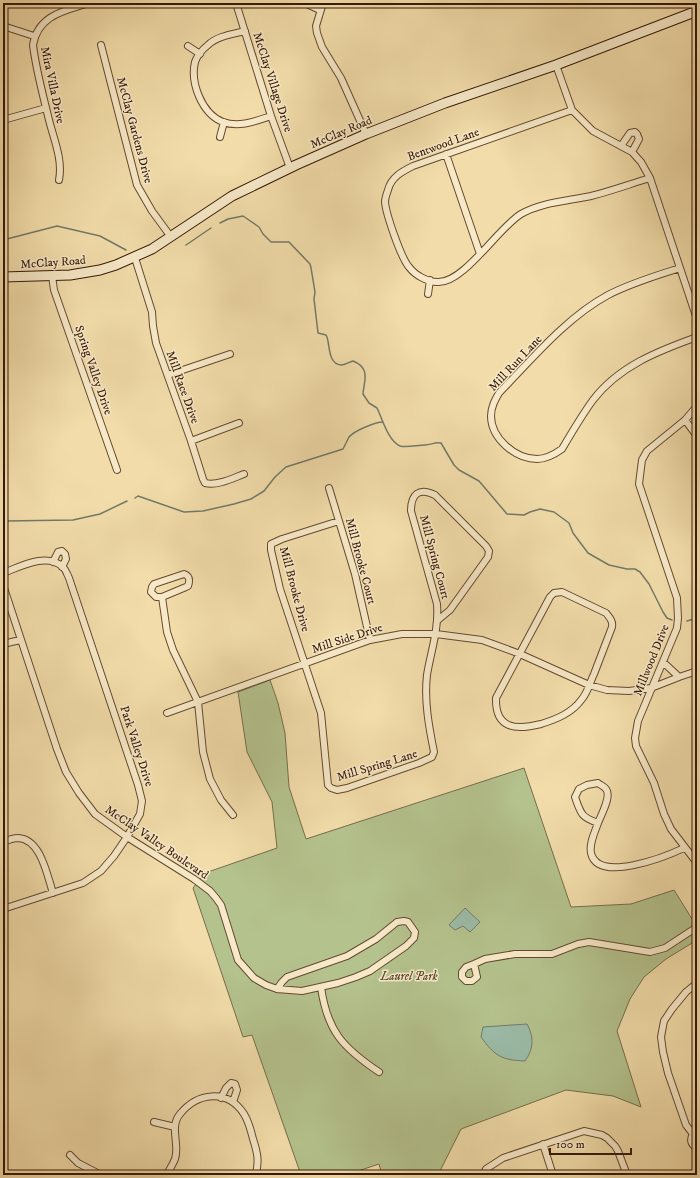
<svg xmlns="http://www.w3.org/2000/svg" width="700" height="1178" font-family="'IM FELL DW Pica',serif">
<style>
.green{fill:#b4c28d;stroke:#756d4a}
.water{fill:#9bbca9;stroke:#737a69}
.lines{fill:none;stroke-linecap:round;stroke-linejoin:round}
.stream{stroke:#737a69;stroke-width:1.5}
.minor-casing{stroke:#654930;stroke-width:8}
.secondary-casing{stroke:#361808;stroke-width:11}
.minor{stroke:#f7e9c8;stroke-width:6}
.secondary{stroke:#f7e9c8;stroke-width:9}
.labels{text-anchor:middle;stroke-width:3;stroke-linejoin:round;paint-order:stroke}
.street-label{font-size:12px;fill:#361808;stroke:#f7e9c8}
.park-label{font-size:12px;font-style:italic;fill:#5c4b30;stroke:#f7e9c8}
</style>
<rect width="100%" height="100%" fill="#f2ddaa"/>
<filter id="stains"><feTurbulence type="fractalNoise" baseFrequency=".005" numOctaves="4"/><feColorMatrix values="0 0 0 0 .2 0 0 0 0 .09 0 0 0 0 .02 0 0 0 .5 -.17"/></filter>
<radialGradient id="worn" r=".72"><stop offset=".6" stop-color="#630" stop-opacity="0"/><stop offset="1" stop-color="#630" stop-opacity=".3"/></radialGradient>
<!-- green -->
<path class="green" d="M270 680 278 703 285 733 289 787 306 839 524 768 571 907 631 904 674 890 697 927V940L666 959 644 977 630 999 617 1031 641 1107 613 1096 566 1090 461 1129 438 1175H382L379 1164 346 1175H301L252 1035 243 1037 193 888 205 873 277 848 272 802 247 752 238 692Z"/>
<!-- water -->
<path class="water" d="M465 908 480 922 470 932 463 926 455 930 449 925Z
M527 1024C534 1037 534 1048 525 1061 501 1060 495 1056 481 1037L483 1027Z"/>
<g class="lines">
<!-- stream -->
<path class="stream" d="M220 223 228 219 243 216 259 227 263 234 271 242H289L310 264 311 268 315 292 314 299 318 333 326 335 327 337C330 346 328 364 341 365 345 365 349 362 353 361 371 368 364 381 363 394L369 403 377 408C382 418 388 441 400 446 406 448 418 445 425 445 431 445 434 442 441 443L454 465 459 470 479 481 507 514 524 515 530 512 540 509 554 512 569 523 573 533 588 553 609 565 627 569H635L640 572 649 584 663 612 667 618 672 620
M3 240 57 226 100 236 126 250
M186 245 211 228
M135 498 138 496 184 512 203 511 234 504 251 499 264 491 275 477 286 467 343 449C345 445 347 441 349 437 354 431 375 422 383 422
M5 521 73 520 100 514 127 501
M687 621 697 618"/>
<defs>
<path id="minor" d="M236 3 271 116 290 168
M323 3 316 26 317 33 322 47 341 78 366 134
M309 5 320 10
M3 26 34 36
M245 31C233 34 217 36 208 45 203 49 197 56 195 62 190 83 202 114 223 122 239 128 256 121 271 116
M101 45 137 185 152 211 171 237
M188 46 200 54
M556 65 572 110 593 131 632 152 641 162 650 178 697 319
M572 110 413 166C403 171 391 177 388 190 387 193 385 198 385 202 386 214 401 258 409 267 415 275 427 282 438 282 464 283 498 228 521 214 542 202 568 201 591 196 611 191 630 184 650 178
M3 120 46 108
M220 137 224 122
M621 146 630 133 635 132 637 134 639 139 632 152
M446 154 480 254
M59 180C63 160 54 140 49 120 43 95 36 70 33 45 38 15 64 11 89 3
M135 258 152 312 153 326 156 343 191 441 203 479 205 483C218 486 233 478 244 474
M680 268C655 276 631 283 608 295 567 317 532 359 499 393 495 400 491 407 491 416 491 438 515 459 537 459 546 459 555 454 562 449 572 432 582 415 593 400 619 366 658 351 697 337
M52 276 54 290 117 470
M428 294 430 280
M168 375 230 354
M697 406 685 420 647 451 642 460 639 484 677 598 678 618 677 628 638 721 635 738 636 746 654 783 664 814 671 829 697 863
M685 420 697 436
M191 441 239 423
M329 488 355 574 370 640
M339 521 282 539 271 544V550L280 589 321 713 328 785 331 788 337 790 347 788 419 763 432 757 434 752C429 727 424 701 427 675 431 651 439 629 437 604L411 511C411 494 419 487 435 495L486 546 489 551 488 557 450 610 438 620
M53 562 58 552 62 551 65 554 66 559 62 567
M3 573C20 567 46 552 63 567 66 570 67 574 69 578L138 785 142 801 140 814 127 837 114 856 101 871 83 883 3 909
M184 574C190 576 190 580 188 586L186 587 162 597H156L151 592 152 587 154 584Z
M3 585 57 749 66 772 79 793 95 814 127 837 194 879 210 891 216 898 221 905 238 960 254 978 266 985 277 989 302 991 338 983 356 977 370 971 406 946 414 938 415 932 408 922 404 921 397 922 376 939 347 956 287 977 282 982 277 989
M562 592 606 613C610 618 613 621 612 627 606 643 600 658 594 674 590 682 588 692 582 699 572 713 557 719 541 724 517 730 495 730 496 698L550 597 554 593Z
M162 597 167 632 173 650 198 702 203 752 210 779 221 800 233 815
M3 644 20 640
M663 662 679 677
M167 713 370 640 402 634H436L482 640 520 654 589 685 607 690 629 691 651 688 679 677 697 671
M598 783C600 785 604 786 606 789 612 796 601 815 598 823 581 817 581 814 575 797L579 789 587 785Z
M598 823C595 832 589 843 591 853 598 884 667 856 684 848
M3 842C8 840 13 838 18 838 41 839 47 875 53 893
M474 964 485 959 515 954H552L578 944 589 942 650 952 665 948 697 927
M474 964 477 977 472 981H466L462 977V972L466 967Z
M697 983 686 992 672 1009 664 1021 661 1037 663 1052 668 1073 686 1125 693 1134 697 1136
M321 987C327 1031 343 1048 379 1072
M221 1098 226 1088 231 1083 235 1084 237 1090 233 1102
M154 1122 175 1127
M693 1134C690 1139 690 1142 694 1146H697
M543 1144 553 1175
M70 1155 78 1163 101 1175
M167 1175C169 1170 173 1164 175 1159 180 1145 169 1127 180 1114 197 1093 227 1088 244 1114 249 1122 251 1131 253 1139 257 1151 260 1163 255 1175
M483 1175 486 1169 503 1158 584 1131 602 1135 607 1138 615 1146 618 1151 627 1175"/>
<path id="secondary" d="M3 277 70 275 100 270 116 265 152 249 232 196 296 165 366 134 445 103 556 65 697 11"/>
</defs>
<!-- minor casing -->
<use href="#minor" class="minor-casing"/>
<!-- secondary casing -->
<use href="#secondary" class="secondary-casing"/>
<!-- minor -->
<use href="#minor" class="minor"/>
<!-- secondary -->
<use href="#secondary" class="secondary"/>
</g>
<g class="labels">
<!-- street labels -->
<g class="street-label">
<text transform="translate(273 82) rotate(72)" y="4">McClay Village Drive</text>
<text transform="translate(53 85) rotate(78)" y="4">Mira Villa Drive</text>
<text transform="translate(135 130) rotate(75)" y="4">McClay Gardens Drive</text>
<text transform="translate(341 132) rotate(-23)" y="4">McClay Road</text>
<text transform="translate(443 144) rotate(-20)" y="4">Bentwood Lane</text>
<text transform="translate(53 262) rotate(-4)" y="4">McClay Road</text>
<text transform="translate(515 363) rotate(-47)" y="4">Mill Run Lane</text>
<text transform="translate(94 370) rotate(71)" y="4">Spring Valley Drive</text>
<text transform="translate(183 387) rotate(70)" y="4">Mill Race Drive</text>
<text transform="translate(435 557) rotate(75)" y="4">Mill Spring Court</text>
<text transform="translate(361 561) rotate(75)" y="4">Mill Brooke Court</text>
<text transform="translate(295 589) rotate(75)" y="4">Mill Brooke Drive</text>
<text transform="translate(347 638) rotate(-18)" y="4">Mill Side Drive</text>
<text transform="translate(651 660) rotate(-68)" y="4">Millwood Drive</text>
<text transform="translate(137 746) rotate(72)" y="4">Park Valley Drive</text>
<text transform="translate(377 765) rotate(-17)" y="4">Mill Spring Lane</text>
<text transform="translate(157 842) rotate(34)" y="4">McClay Valley Boulevard</text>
</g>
<!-- park labels -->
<g class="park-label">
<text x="409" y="980">Laurel Park</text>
</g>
</g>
<!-- margin -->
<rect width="700" height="1178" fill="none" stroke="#f2ddaa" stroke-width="16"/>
<rect x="4" y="4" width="692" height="1170" fill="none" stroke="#361808" stroke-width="2"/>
<rect x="8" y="8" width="684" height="1162" fill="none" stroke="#361808"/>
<!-- scale -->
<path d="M550 1148v6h81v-6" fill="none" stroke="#361808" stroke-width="2"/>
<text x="556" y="1148" font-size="12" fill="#361808" stroke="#f7e9c8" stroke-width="3" paint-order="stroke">100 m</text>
<rect width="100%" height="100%" filter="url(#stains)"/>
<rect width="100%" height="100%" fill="url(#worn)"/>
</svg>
